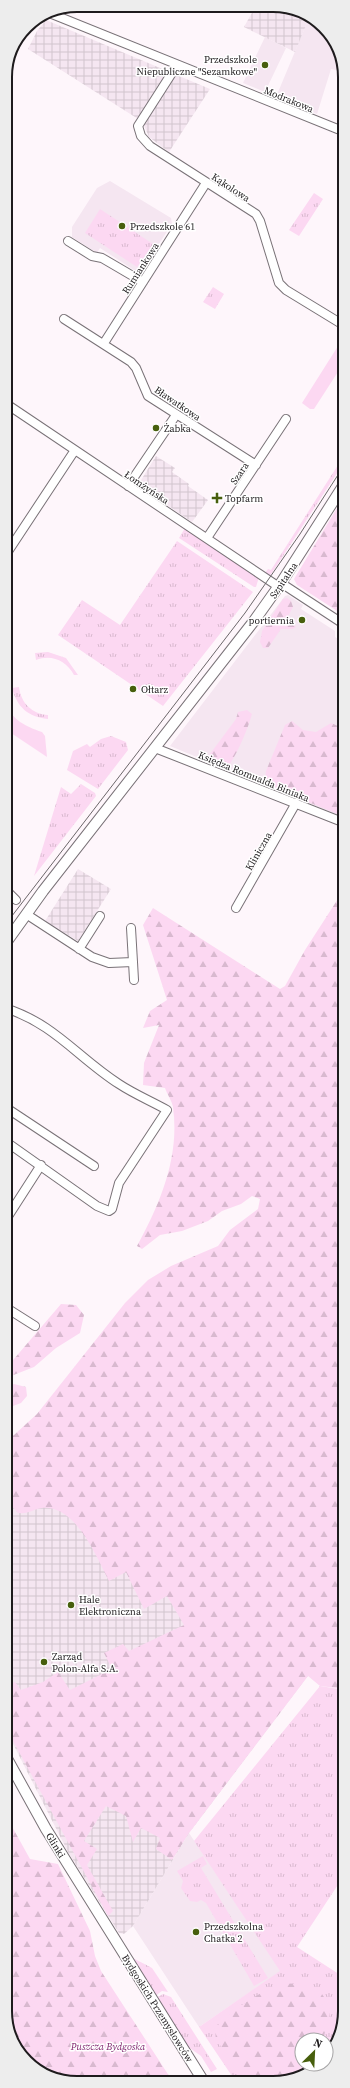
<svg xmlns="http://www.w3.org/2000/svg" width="350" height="2088" font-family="'Source Serif 4',serif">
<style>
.built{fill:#f5e6f1}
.industrial{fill:url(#industrial-grid)}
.grass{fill:url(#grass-tufts)}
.forest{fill:url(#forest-firs)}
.garden{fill:#fcd8f2}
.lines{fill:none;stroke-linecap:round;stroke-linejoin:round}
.minor-casing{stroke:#797277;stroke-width:10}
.tertiary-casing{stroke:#797277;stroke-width:12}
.minor{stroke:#fff;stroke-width:8}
.tertiary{stroke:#fff;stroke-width:10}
.tram{stroke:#6c676a;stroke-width:1}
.poi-dot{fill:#475f0d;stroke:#fff;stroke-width:1.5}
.labels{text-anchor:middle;stroke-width:3;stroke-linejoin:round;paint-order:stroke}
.poi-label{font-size:10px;fill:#1e1b1d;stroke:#fff;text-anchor:start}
.street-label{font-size:10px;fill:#1e1b1d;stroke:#fff}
.park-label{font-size:10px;font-style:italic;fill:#832b73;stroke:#fff}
.rim{fill:none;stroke:#1e1b1d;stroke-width:2}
</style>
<defs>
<pattern id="industrial-grid" width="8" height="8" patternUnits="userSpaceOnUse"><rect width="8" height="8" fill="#f5e6f1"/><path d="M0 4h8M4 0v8" fill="none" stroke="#d2c5ce"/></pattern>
<pattern id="grass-tufts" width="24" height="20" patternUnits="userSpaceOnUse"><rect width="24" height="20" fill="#fcd8f2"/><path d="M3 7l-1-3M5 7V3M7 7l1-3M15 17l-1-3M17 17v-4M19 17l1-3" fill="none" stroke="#d8b9cf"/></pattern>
<pattern id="forest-firs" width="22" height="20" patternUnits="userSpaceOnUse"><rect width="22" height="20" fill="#fcd8f2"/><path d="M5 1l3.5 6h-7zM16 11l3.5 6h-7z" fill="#d8b9cf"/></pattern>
</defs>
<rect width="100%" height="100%" fill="#fef6fb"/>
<!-- built -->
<path class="built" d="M309 18 327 30 345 72 331 69 317 114 276 97Z
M265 37 286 48 265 92 243 83Z
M110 181 171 218 172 224 141 271 137 272 100 248 97 253 72 237V227L97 188Z
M288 595 303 605 301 609 335 631V637L343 642 345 641V818L170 746 285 596Z
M189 1833 281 1971 199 2027 133 1926Z"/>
<!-- industrial -->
<path class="industrial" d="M249 7H291L309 18 295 52 244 27 254 9Z
M46 20 210 89 169 152 149 137 143 123 135 117 28 49 37 31Z
M156 456 175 468 172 472 189 484 188 486 208 500 192 522 138 485Z
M78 869 111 889 78 941 45 921Z
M5 1460 310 1673 189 1833 133 1926 124 1934 119 1933 68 1852 5 1728Z"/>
<!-- grass -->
<path class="grass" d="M314 193 323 199 299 236 289 230Z
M100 209 153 244 137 267 85 233Z
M213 287 224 294 215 309 203 302Z
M345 454V461L270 576 265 573 268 569 271 570Z
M185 528 259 577 256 587H254L179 538Z
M177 541 253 592 163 706 58 635 82 600 120 625Z
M48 652 66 658 78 675H74C66 660 51 654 36 660L35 653Z
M19 687C21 703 32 714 48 715V719C28 717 17 707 12 688Z
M111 736 126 742 128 750 98 789 67 770 73 751 87 744 90 747 101 739Z
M81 784 95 793 96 796 34 876 61 787 71 794Z
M320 1686 345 1690V1874L297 1947 345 1978V2015L326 2057V2040H302V2064H319L278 2083 236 2082 199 2027 280 1971 194 1841Z
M203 1856 207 1864 201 1868 268 1978 254 1986 206 1903 201 1900 197 1902 190 1901 181 1888 183 1881 177 1871Z
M131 1957 152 1968 168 1992 162 1991 155 1996Z
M163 1994 171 1997 217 2069 211 2072 201 2056 187 2046 156 1998Z"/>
<!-- forest -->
<path class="forest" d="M345 495V616L297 585 294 579Z
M287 598 291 601 293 607 287 618 296 627 293 629H281L268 648H263L260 642 262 631 283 599Z
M247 710 252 714C247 731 237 755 227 768L205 761 206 758 210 754 236 719 238 712Z
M292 721 303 730 316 732 331 723 345 729V817L264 784 266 771 285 725Z
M345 888V1689L320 1686 308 1676 189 1833 172 1860 156 1849 160 1838 141 1828 133 1842 126 1816 106 1806 84 1841 97 1849 87 1865 113 1911 108 1916 5 1726V1686L15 1682 21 1690 43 1682 58 1672 70 1690 112 1669 104 1653 123 1644 129 1651 184 1625 167 1596 144 1609 126 1572 109 1581C96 1556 76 1505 42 1508 33 1509 30 1514 18 1513L10 1504 7 1485 5 1483V1438L14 1435 37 1414 125 1303 148 1280 171 1266 218 1246 230 1230 258 1209 260 1199 252 1196 241 1204 222 1211 208 1221 182 1231 160 1235 142 1249 137 1246C160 1204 180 1157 173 1107 172 1101 167 1094 165 1088L143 1085 144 1063 159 1025 143 1028 150 1011 167 1000 143 925 153 908 280 989 285 986 305 950Z
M61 1304 76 1305 84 1315 80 1333 56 1348 34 1367 11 1376 8 1366Z
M14 1384 26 1387 27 1396 21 1403 5 1409V1389Z
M5 1814 30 1859 58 1864 90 1931 95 1956 101 1971 173 2082 59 2081 23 2058 5 2016Z
M279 1983 299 1984 322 1994 331 2008 323 2040H302V2064H311L308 2069 278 2083H246L216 2039C215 2034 215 2028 219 2024 231 2010 262 1992 279 1983Z"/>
<!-- garden -->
<path class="garden" d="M345 335V361L314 409H310L302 403Z
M5 704C14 721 25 726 42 732L45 736 47 757 5 729Z"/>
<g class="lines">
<defs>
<path id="minor" d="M47 12 345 132
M177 65 138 126 141 136 150 146 256 214 260 221 279 283 286 290 345 326
M68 241 92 256 102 258 143 282
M64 319 131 362 136 368 148 396 256 465
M104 343 206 183
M5 403 279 587
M128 486 176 415
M207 538 286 419
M5 556 75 450
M281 583 345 625
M155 748 345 823
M5 889 16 900
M236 908 296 803
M26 914 92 957 109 963 133 962 131 928
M79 949 100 916
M133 962 134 980
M5 1008C55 1024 77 1057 119 1084 134 1094 151 1101 167 1110L119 1183 112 1209 109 1211 97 1206 5 1141
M5 1107 94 1166
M5 1221 41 1165
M5 1307 35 1326"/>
<path id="tertiary" d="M5 944 43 891 254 621 281 583 345 483
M5 1755 46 1829 204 2082"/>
</defs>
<!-- minor casing -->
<use href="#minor" class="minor-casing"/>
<!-- tertiary casing -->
<use href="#tertiary" class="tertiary-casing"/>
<!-- minor -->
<use href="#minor" class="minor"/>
<!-- tertiary -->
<use href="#tertiary" class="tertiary"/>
<!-- tram -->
<path class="tram" d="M5 925 245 613 300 534 345 464"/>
</g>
<!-- markers -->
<g class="poi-dot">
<circle cx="265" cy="65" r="4"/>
<circle cx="122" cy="226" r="4"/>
<circle cx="156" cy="428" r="4"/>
<path d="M215 492h4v4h4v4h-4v4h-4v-4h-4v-4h4z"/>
<circle cx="302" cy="620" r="4"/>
<circle cx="133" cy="689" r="4"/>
<circle cx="71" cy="1605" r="4"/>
<circle cx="44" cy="1662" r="4"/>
<circle cx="196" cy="1932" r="4"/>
</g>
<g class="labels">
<!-- poi labels -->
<g class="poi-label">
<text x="257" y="63" text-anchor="end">Przedszkole<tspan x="257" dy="12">Niepubliczne "Sezamkowe"</tspan></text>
<text x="130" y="230">Przedszkole 61</text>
<text x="164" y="432">Żabka</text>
<text x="225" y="502">Topfarm</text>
<text x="294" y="624" text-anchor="end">portiernia</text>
<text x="141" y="693">Ołtarz</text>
<text x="79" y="1603">Hale<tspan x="79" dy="12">Elektroniczna</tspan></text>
<text x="52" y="1660">Zarząd<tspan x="52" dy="12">Polon-Alfa S.A.</tspan></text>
<text x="204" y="1930">Przedszkolna<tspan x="204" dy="12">Chatka 2</tspan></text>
</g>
<!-- street labels -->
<g class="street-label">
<text transform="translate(289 99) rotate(22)" y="4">Modrakowa</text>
<text transform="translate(231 187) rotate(33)" y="4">Kąkolowa</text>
<text transform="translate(140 268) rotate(-57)" y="4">Rumiankowa</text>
<text transform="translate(178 403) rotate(34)" y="4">Bławatkowa</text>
<text transform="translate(239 473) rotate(-56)" y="4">Szara</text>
<text transform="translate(147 487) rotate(34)" y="4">Łomżyńska</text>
<text transform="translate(283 580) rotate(-56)" y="4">Szpitalna</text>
<text transform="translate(254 776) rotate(22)" y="4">Księdza Romualda Biniaka</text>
<text transform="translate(258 851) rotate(-60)" y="4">Kliniczna</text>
<text transform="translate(56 1845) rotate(58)" y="4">Glinki</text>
<text transform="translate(158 2008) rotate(58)" y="4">Bydgoskich Przemysłowców</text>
</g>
<!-- park labels -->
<g class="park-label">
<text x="108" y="2050">Puszcza Bydgoska</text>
</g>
</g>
<!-- crop -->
<path d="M0 0H350V2088H0ZM77 12H273A65 65 0 0 1 338 77V2011A65 65 0 0 1 273 2076H77A65 65 0 0 1 12 2011V77A65 65 0 0 1 77 12Z" fill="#ededed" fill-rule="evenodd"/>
<path class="rim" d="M77 12H273A65 65 0 0 1 338 77V2011A65 65 0 0 1 273 2076H77A65 65 0 0 1 12 2011V77A65 65 0 0 1 77 12Z"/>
<!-- north arrow -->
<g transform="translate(314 2052) rotate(24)"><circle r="19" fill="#ffffff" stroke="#a5a4a5"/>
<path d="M0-3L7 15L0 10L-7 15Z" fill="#475f0d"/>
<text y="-6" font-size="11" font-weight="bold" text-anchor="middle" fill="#1e1b1d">N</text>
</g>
</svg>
